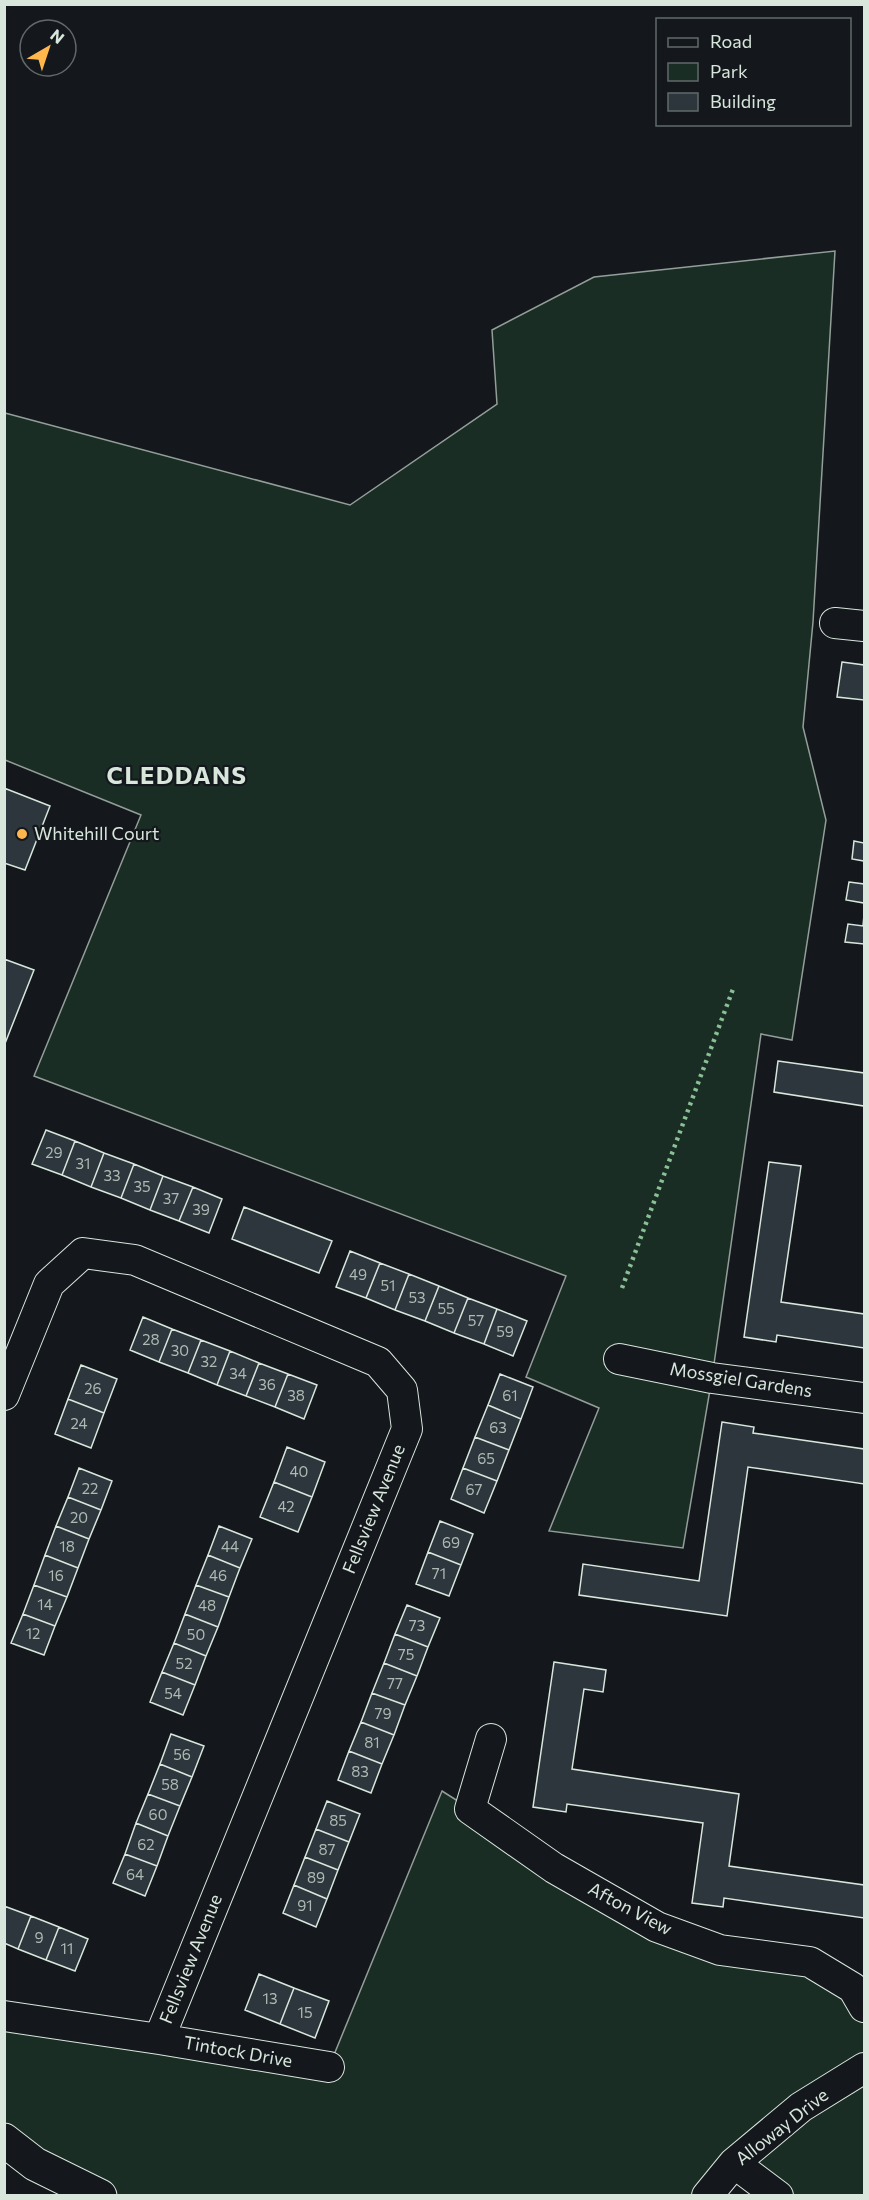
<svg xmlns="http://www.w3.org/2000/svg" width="869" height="2200" font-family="Commissioner,sans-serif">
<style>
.green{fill:#1a2d24;stroke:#939e99;stroke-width:1.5}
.building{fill:#2c363c;stroke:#d8e6dc;stroke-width:1.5}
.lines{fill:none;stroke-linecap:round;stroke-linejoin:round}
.street-casing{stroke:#d8e6dc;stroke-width:32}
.secondary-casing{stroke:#d8e6dc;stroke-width:35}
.street{stroke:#14181c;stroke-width:30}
.secondary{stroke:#14181c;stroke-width:33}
.hedge{stroke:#8ac095;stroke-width:4.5;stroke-dasharray:3 4.5;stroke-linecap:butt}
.poi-dot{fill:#ffb74d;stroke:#14181c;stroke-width:2}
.labels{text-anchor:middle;stroke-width:4.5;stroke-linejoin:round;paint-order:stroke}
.number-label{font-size:15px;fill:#adbab4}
.poi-label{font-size:18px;fill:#d8e6dc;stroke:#14181c;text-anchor:start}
.street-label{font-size:18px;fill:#d8e6dc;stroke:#14181c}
.district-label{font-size:24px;font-weight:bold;letter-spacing:1.5px;fill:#d8e6dc;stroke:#14181c}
</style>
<rect width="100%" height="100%" fill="#14181c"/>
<!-- green -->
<path class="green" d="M835 251 813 622 803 727 826 820 792 1040 761 1034 712 1378 683 1548 549 1531 599 1408 526 1377 566 1276 34 1076 141 815 5 760V413L350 505 497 404 492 330 594 277Z
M442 1791 657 1927 810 1962 864 2007V2195H778L734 2163 707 2195H100L5 2140 4 2016 329 2067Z"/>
<!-- building -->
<path class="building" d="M842 662 864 665V700L837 697Z
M4 788 50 806 25 870 4 863Z
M854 841 864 843V861L852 859Z
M849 882 864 884V903L846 900Z
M864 915V944L845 942 848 924 863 926Z
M4 959 34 970 4 1046Z
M778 1061 864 1073V1106L774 1092Z
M46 1130 75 1141 62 1175 32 1164Z
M75 1141 104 1153 91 1187 62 1175Z
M104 1153 134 1164 121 1198 91 1187Z
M769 1162 801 1166 781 1302 864 1314V1348L777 1335 776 1342 744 1337Z
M134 1164 163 1176 150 1210 121 1198Z
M163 1176 193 1187 179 1221 150 1210Z
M193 1187 222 1199 209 1233 179 1221Z
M244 1207 332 1241 319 1273 232 1239Z
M350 1251 380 1263 366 1298 336 1287Z
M380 1263 409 1274 395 1310 366 1298Z
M409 1274 439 1286 425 1321 395 1310Z
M439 1286 468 1298 454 1333 425 1321Z
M468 1298 497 1309 484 1344 454 1333Z
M497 1309 527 1321 513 1356 484 1344Z
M143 1317 172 1329 159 1362 130 1350Z
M172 1329 201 1340 188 1373 159 1362Z
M201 1340 230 1351 217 1385 188 1373Z
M230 1351 259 1363 246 1396 217 1385Z
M259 1363 288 1374 275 1407 246 1396Z
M81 1365 117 1379 104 1413 68 1399Z
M288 1374 317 1385 304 1419 275 1407Z
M500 1374 533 1387 521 1419 488 1405Z
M68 1399 104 1413 91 1448 55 1434Z
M488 1405 521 1419 509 1450 475 1437Z
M722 1422 754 1427 753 1433 864 1449V1484L748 1467 727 1616 579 1595 583 1564 699 1581Z
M475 1437 509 1450 497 1481 463 1468Z
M287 1447 325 1462 312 1497 274 1482Z
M79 1468 112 1481 101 1510 68 1497Z
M463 1468 497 1481 484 1513 451 1499Z
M274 1482 312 1497 298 1532 260 1517Z
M68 1497 101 1510 89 1539 56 1526Z
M440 1521 473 1534 461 1565 428 1552Z
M56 1526 89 1539 78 1568 45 1555Z
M219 1526 252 1539 240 1568 208 1555Z
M428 1552 461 1565 449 1596 416 1584Z
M45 1555 78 1568 67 1597 34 1585Z
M208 1555 240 1568 229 1597 196 1585Z
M34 1585 67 1597 55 1626 23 1614Z
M196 1585 229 1597 218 1627 185 1614Z
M407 1605 440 1618 428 1647 395 1634Z
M23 1614 55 1626 44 1655 11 1643Z
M185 1614 218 1627 206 1656 174 1643Z
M395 1634 428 1647 417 1676 384 1663Z
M174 1643 206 1656 195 1685 162 1672Z
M554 1662 606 1670 603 1692 584 1689 572 1769 739 1794 729 1866 864 1885V1918L724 1898 723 1907 692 1903 703 1823 567 1804 566 1812 533 1807Z
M384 1663 417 1676 405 1705 372 1693Z
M162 1672 195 1685 183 1715 150 1702Z
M372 1693 405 1705 394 1735 361 1722Z
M361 1722 394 1735 382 1764 349 1751Z
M171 1734 204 1746 192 1777 160 1764Z
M349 1751 382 1764 371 1793 338 1780Z
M160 1764 192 1777 180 1806 148 1794Z
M148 1794 180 1806 168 1836 136 1823Z
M327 1801 360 1814 349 1842 316 1829Z
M136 1823 168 1836 157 1866 125 1854Z
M316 1829 349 1842 338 1870 305 1857Z
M125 1854 157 1866 145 1896 113 1883Z
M305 1857 338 1870 327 1899 294 1885Z
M294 1885 327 1899 316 1927 283 1913Z
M4 1906 31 1916 18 1949 4 1943Z
M31 1916 59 1927 46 1960 18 1949Z
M59 1927 88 1939 75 1971 46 1960Z
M259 1974 294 1988 280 2024 245 2010Z
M294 1988 329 2001 315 2038 280 2024Z"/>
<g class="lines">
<defs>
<path id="street" d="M835 623 864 626
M619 1359 712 1378 864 1398
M4 1395 49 1284 83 1253 135 1260 378 1362 402 1390 407 1429 159 2039
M491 1739 470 1809 554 1868 657 1927 720 1950 810 1962 853 1988 864 2007
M4 2016 159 2039 329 2067
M734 2163 778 2196
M707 2196 734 2163 801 2107 864 2068"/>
<path id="secondary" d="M4 2140 35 2164 100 2196"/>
</defs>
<!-- street casing -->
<use href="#street" class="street-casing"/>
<!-- secondary casing -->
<use href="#secondary" class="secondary-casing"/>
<!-- street -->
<use href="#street" class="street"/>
<!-- secondary -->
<use href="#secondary" class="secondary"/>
<!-- hedge -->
<path class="hedge" d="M622 1288 733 989"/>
</g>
<!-- markers -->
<circle class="poi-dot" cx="22" cy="834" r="6"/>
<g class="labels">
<!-- number labels -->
<g class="number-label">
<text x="54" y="1158">29</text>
<text x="83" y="1169">31</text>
<text x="112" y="1181">33</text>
<text x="142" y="1192">35</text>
<text x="171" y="1204">37</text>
<text x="201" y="1215">39</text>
<text x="358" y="1280">49</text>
<text x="388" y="1291">51</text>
<text x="417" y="1303">53</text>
<text x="446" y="1314">55</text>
<text x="476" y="1326">57</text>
<text x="505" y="1337">59</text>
<text x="151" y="1345">28</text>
<text x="180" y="1356">30</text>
<text x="209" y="1367">32</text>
<text x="238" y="1379">34</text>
<text x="267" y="1390">36</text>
<text x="93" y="1394">26</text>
<text x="296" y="1401">38</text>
<text x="510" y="1401">61</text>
<text x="79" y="1429">24</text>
<text x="498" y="1433">63</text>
<text x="486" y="1464">65</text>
<text x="299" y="1477">40</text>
<text x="90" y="1494">22</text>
<text x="474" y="1495">67</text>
<text x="286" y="1512">42</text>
<text x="79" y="1523">20</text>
<text x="451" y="1548">69</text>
<text x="67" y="1552">18</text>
<text x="230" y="1552">44</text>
<text x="439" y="1579">71</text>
<text x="56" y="1581">16</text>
<text x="218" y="1581">46</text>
<text x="45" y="1610">14</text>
<text x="207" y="1611">48</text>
<text x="417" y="1631">73</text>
<text x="33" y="1639">12</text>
<text x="196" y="1640">50</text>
<text x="406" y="1660">75</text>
<text x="184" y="1669">52</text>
<text x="395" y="1689">77</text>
<text x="173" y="1699">54</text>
<text x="383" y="1719">79</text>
<text x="372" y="1748">81</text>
<text x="182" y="1760">56</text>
<text x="360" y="1777">83</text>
<text x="170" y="1790">58</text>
<text x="158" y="1820">60</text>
<text x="338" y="1826">85</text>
<text x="146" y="1850">62</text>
<text x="327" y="1855">87</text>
<text x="135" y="1880">64</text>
<text x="316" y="1883">89</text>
<text x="305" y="1911">91</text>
<text x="39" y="1943">9</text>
<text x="67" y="1954">11</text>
<text x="270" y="2004">13</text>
<text x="305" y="2018">15</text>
</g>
<!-- poi labels -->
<g class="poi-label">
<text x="34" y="840">Whitehill Court</text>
</g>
<!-- street labels -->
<g class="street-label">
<text transform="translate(741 1380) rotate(9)" y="6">Mossgiel Gardens</text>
<text transform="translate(374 1509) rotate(-68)" y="6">Fellsview Avenue</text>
<text transform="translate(630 1909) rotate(28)" y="6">Afton View</text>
<text transform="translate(191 1959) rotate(-68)" y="6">Fellsview Avenue</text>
<text transform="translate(238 2052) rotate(10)" y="6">Tintock Drive</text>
<text transform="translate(782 2127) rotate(-38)" y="6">Alloway Drive</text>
</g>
<!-- district labels -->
<g class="district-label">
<text x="177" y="784">CLEDDANS</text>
</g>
</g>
<!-- border -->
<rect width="869" height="2200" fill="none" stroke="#d8e6dc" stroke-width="12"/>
<!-- legend -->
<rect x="656" y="18" width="195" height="108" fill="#14181c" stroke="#626a69" stroke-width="1.5"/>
<rect x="668" y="38" width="30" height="9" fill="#14181c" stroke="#626a69" stroke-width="1.5"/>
<text x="710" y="48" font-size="18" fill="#d8e6dc">Road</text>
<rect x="668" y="63" width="30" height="18" fill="#1a2d24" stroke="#626a69" stroke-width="1.5"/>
<text x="710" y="78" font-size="18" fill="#d8e6dc">Park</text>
<rect x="668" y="93" width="30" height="18" fill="#2c363c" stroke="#626a69" stroke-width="1.5"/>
<text x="710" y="108" font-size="18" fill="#d8e6dc">Building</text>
<!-- north arrow -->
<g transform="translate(48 48) rotate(39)"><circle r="28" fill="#14181c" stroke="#626a69" stroke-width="1.5"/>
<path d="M0-4.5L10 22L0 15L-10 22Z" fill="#ffb74d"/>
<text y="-9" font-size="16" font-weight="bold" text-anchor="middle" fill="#d8e6dc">N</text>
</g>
</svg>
